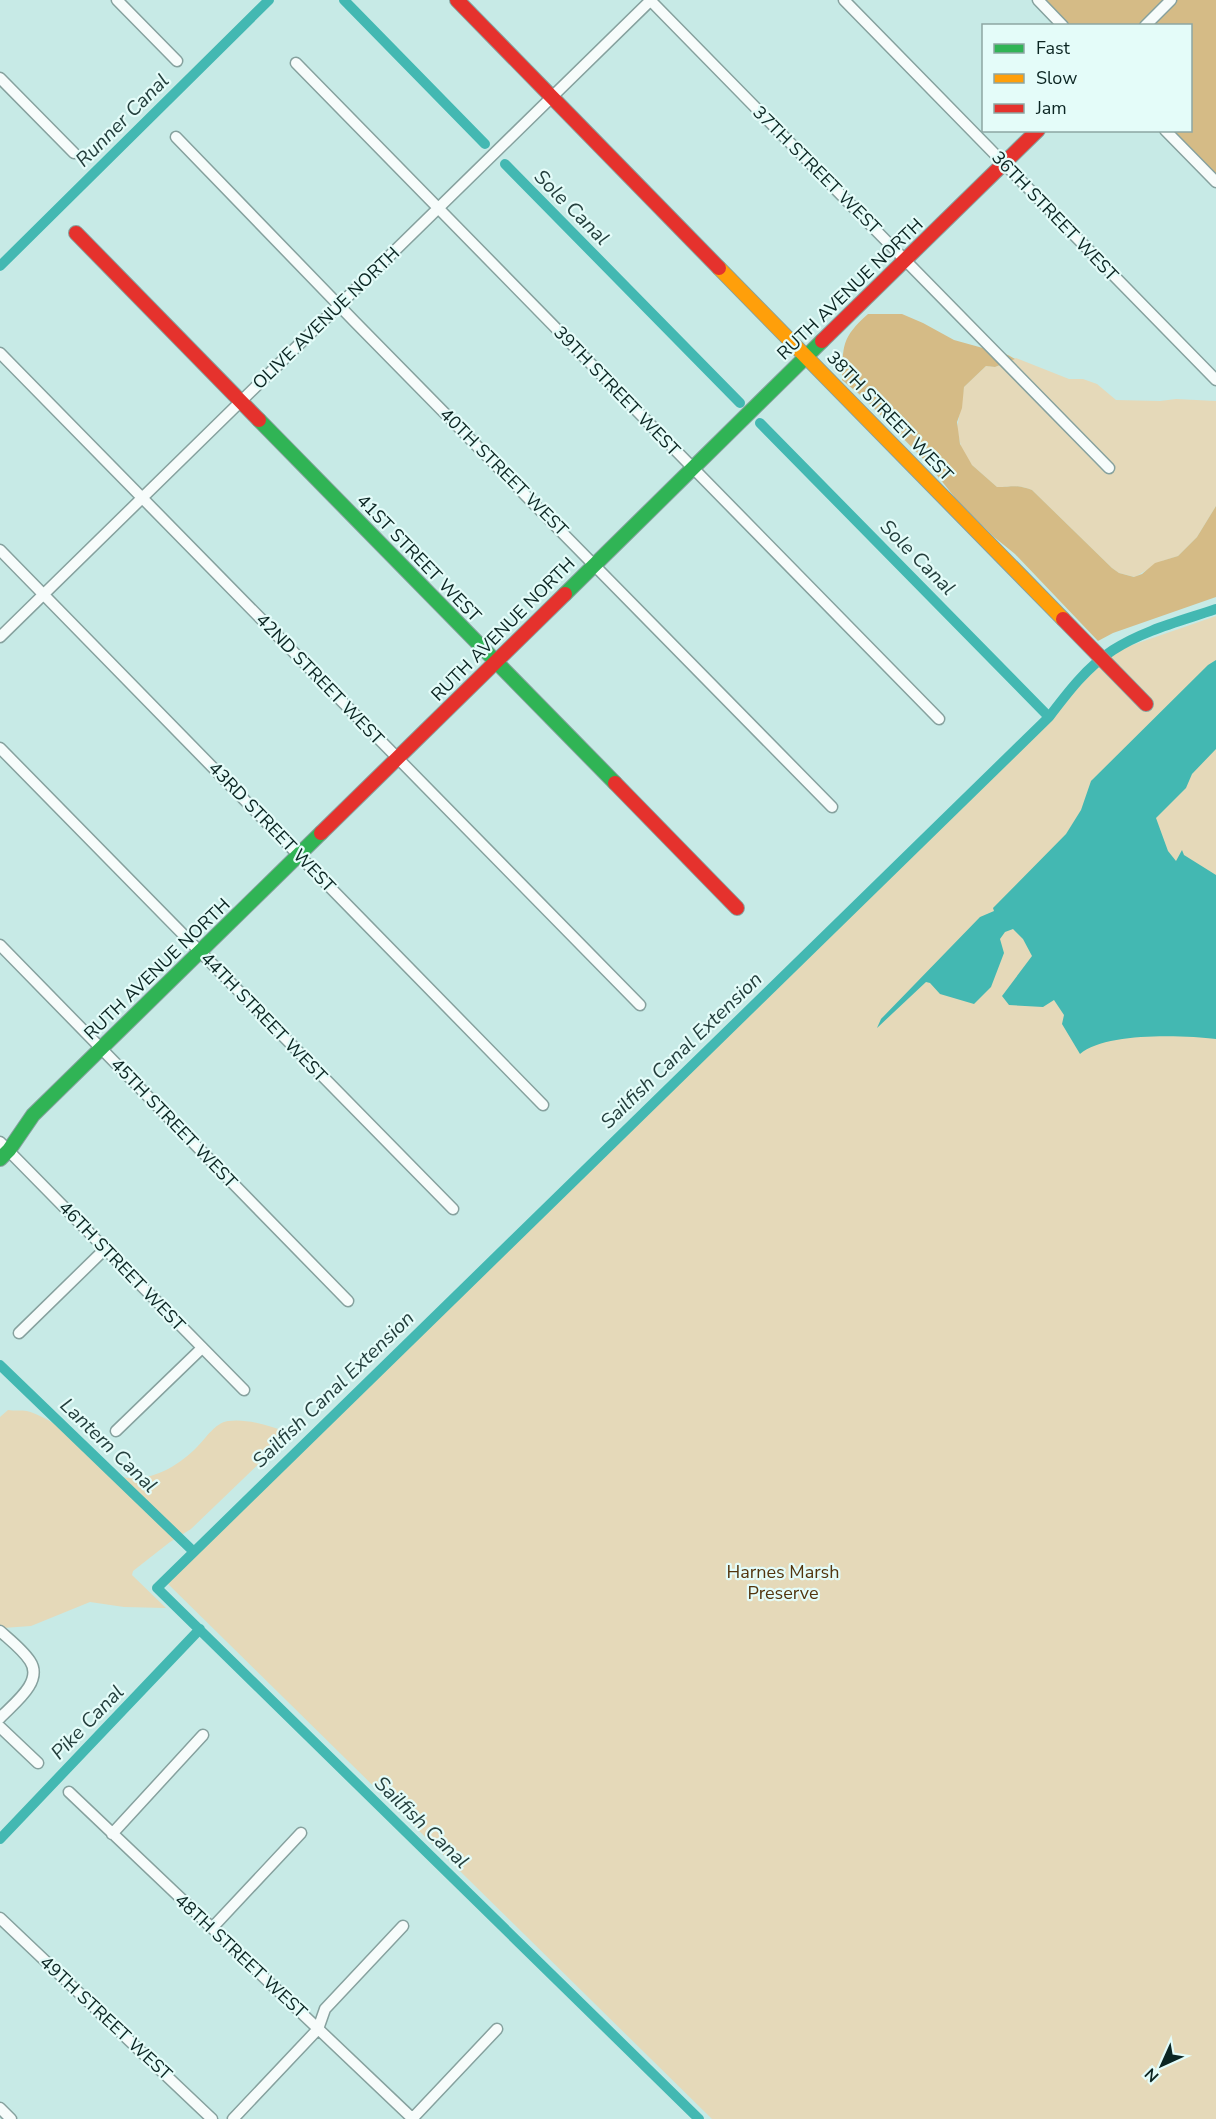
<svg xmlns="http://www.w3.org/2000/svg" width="1216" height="2119" font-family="'Nunito Sans',sans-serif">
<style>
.green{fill:#e5d9b9}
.forest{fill:#d5bb86}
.water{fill:#43b8b2}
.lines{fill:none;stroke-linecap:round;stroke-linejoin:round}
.canal{stroke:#43b8b2;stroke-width:10}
.street-casing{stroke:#86a19e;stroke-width:13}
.fast-casing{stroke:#86a19e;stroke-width:16}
.slow-casing{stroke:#86a19e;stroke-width:16}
.jam-casing{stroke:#86a19e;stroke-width:16}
.street{stroke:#f7fcfb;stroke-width:10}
.fast{stroke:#30b455;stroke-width:14}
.slow{stroke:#ff9f0a;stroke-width:14}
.jam{stroke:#e5322d;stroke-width:14}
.labels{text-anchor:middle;stroke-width:4.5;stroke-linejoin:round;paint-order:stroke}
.street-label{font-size:18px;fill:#0b2522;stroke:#e4fcf9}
.park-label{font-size:18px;fill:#52340d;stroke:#e4fcf9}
.water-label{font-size:20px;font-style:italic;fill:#243f3d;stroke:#e4fcf9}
</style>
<rect width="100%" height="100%" fill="#c7eae6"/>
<!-- green -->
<path class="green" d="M1016 358 1069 379H1083L1097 384 1116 400 1160 401 1176 399 1216 401V506L1197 537 1178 556 1162 561 1135 577 1119 573 1112 568 1032 490C1016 484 1013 487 997 487L972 465 962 451 957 429 964 387 986 366 995 367Z
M1216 616V2119H712L166 1582 1115 651Z
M8 1410C14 1411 21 1410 27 1411 49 1417 79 1440 96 1455 106 1464 115 1477 129 1478 155 1480 179 1465 197 1447 206 1438 215 1423 228 1421 249 1418 271 1427 291 1433L191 1529 170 1542 133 1571 132 1575 166 1608 124 1607 90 1602 31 1626 3 1628 0 1627V1417Z"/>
<!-- forest -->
<path class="forest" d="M1033 0H1216V181L1165 131 1190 130V26L1059 25Z
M868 314H902L923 323 954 340 1008 355 1015 359 995 367 986 366 964 387 962 408 957 422 960 444 972 465 997 487C1013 487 1016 484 1032 490L1112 568 1119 573 1134 577 1142 574 1155 563 1178 556 1197 537 1216 506V597L1113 633 1098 641 1015 554 994 537 956 499 928 464 864 398 842 380C843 346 841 338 868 314Z"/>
<!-- water -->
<path class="water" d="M1216 660V749L1192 774 1186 788 1156 818 1168 851 1176 861 1182 850 1184 855 1216 875V1039C1183 1035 1105 1032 1080 1054L1062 1024 1064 1015 1054 1000 1043 1007 1009 1005 1002 996 1032 956 1023 939 1013 929 1005 932 1000 939 1004 953 991 987 974 1004 940 994 930 983 926 982 877 1028 881 1019 980 917 994 911 993 908 1066 834 1081 810 1091 781 1208 665Z"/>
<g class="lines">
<!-- canal -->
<path class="canal" d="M344 0 485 144
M505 164 740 403
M0 266 269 0
M760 423 1049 717
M0 1365 193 1551
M0 1839 200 1629
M699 2119 157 1588 1049 717C1068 692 1087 667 1113 650 1144 630 1181 621 1216 609"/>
<defs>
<path id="street" d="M117 0 177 61
M650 0 1109 468
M844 0 1216 380
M1038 0 1063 26
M1145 26 1171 0
M296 63 939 719
M0 78 74 153
M1165 130 1216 182
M176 137 355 322 832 807
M0 353 640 1005
M0 550 543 1105
M0 637 651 0
M0 748 453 1209
M0 945 348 1301
M0 1142 244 1390
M19 1333 105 1249
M116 1431 202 1348
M0 1631C10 1640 23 1650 30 1661 44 1682 13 1704 0 1718
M0 1727 38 1763
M69 1792 413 2119
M112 1834 203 1735
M0 1918 212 2119
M212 1928 301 1833
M0 2108 11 2119
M233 2119 318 2029 325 2009 403 1926
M412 2119 497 2029"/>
<path id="fast" d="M259 420 615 783
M565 594 822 341
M0 1159 9 1150 33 1115 321 833"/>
<path id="slow" d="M719 268 1063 619"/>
<path id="jam" d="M457 0 719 268
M76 233 259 420
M822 341 1038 130
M1063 619 1146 704
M615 783 737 908
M321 833 565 594"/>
</defs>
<!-- street casing -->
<use href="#street" class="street-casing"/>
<!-- fast casing -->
<use href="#fast" class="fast-casing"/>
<!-- slow casing -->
<use href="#slow" class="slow-casing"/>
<!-- jam casing -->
<use href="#jam" class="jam-casing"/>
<!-- street -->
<use href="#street" class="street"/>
<!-- fast -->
<use href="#fast" class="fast"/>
<!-- slow -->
<use href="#slow" class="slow"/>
<!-- jam -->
<use href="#jam" class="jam"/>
</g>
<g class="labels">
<!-- street labels -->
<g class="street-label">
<text transform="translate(817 170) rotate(45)" y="6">37TH STREET WEST</text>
<text transform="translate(1055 216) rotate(46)" y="6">36TH STREET WEST</text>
<text transform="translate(850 289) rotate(-44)" y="6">RUTH AVENUE NORTH</text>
<text transform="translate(326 318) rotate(-44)" y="6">OLIVE AVENUE NORTH</text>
<text transform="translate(617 391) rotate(46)" y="6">39TH STREET WEST</text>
<text transform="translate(890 416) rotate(46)" y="6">38TH STREET WEST</text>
<text transform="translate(504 472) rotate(45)" y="6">40TH STREET WEST</text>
<text transform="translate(419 558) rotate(46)" y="6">41ST STREET WEST</text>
<text transform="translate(503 629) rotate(-45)" y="6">RUTH AVENUE NORTH</text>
<text transform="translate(320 679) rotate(46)" y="6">42ND STREET WEST</text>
<text transform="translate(272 827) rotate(46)" y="6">43RD STREET WEST</text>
<text transform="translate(157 969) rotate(-44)" y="6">RUTH AVENUE NORTH</text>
<text transform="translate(264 1017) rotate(46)" y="6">44TH STREET WEST</text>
<text transform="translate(174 1123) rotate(46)" y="6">45TH STREET WEST</text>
<text transform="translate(122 1266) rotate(46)" y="6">46TH STREET WEST</text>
<text transform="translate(241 1956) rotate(43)" y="6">48TH STREET WEST</text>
<text transform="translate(106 2018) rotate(43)" y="6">49TH STREET WEST</text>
</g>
<!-- park labels -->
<g class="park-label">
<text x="783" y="1578">Harnes Marsh<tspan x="783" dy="21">Preserve</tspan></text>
</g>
<!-- water labels -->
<g class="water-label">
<text transform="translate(122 120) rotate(-45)" y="7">Runner Canal</text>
<text transform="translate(572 207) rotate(45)" y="7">Sole Canal</text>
<text transform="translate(918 557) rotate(45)" y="7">Sole Canal</text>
<text transform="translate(681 1050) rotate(-44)" y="7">Sailfish Canal Extension</text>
<text transform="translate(333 1389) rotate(-44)" y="7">Sailfish Canal Extension</text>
<text transform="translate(109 1445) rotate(44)" y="7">Lantern Canal</text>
<text transform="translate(87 1722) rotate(-46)" y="7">Pike Canal</text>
<text transform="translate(422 1822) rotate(44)" y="7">Sailfish Canal</text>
</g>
</g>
<!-- legend -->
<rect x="982" y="24" width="210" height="108" fill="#e4fcf9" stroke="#8da6a3" stroke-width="1.5"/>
<rect x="994" y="44" width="30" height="9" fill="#30b455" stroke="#8da6a3" stroke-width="1.5"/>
<text x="1036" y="54" font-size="18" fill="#0b2522">Fast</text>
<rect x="994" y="74" width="30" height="9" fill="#ff9f0a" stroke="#8da6a3" stroke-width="1.5"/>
<text x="1036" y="84" font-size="18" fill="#0b2522">Slow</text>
<rect x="994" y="104" width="30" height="9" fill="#e5322d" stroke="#8da6a3" stroke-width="1.5"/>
<text x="1036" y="114" font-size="18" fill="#0b2522">Jam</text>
<!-- north arrow -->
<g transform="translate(1162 2065) rotate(225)" stroke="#e4fcf9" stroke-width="4.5" paint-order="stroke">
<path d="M0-4.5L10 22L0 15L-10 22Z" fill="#0b2522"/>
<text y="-9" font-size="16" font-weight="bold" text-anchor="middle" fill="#0b2522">N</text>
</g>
</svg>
